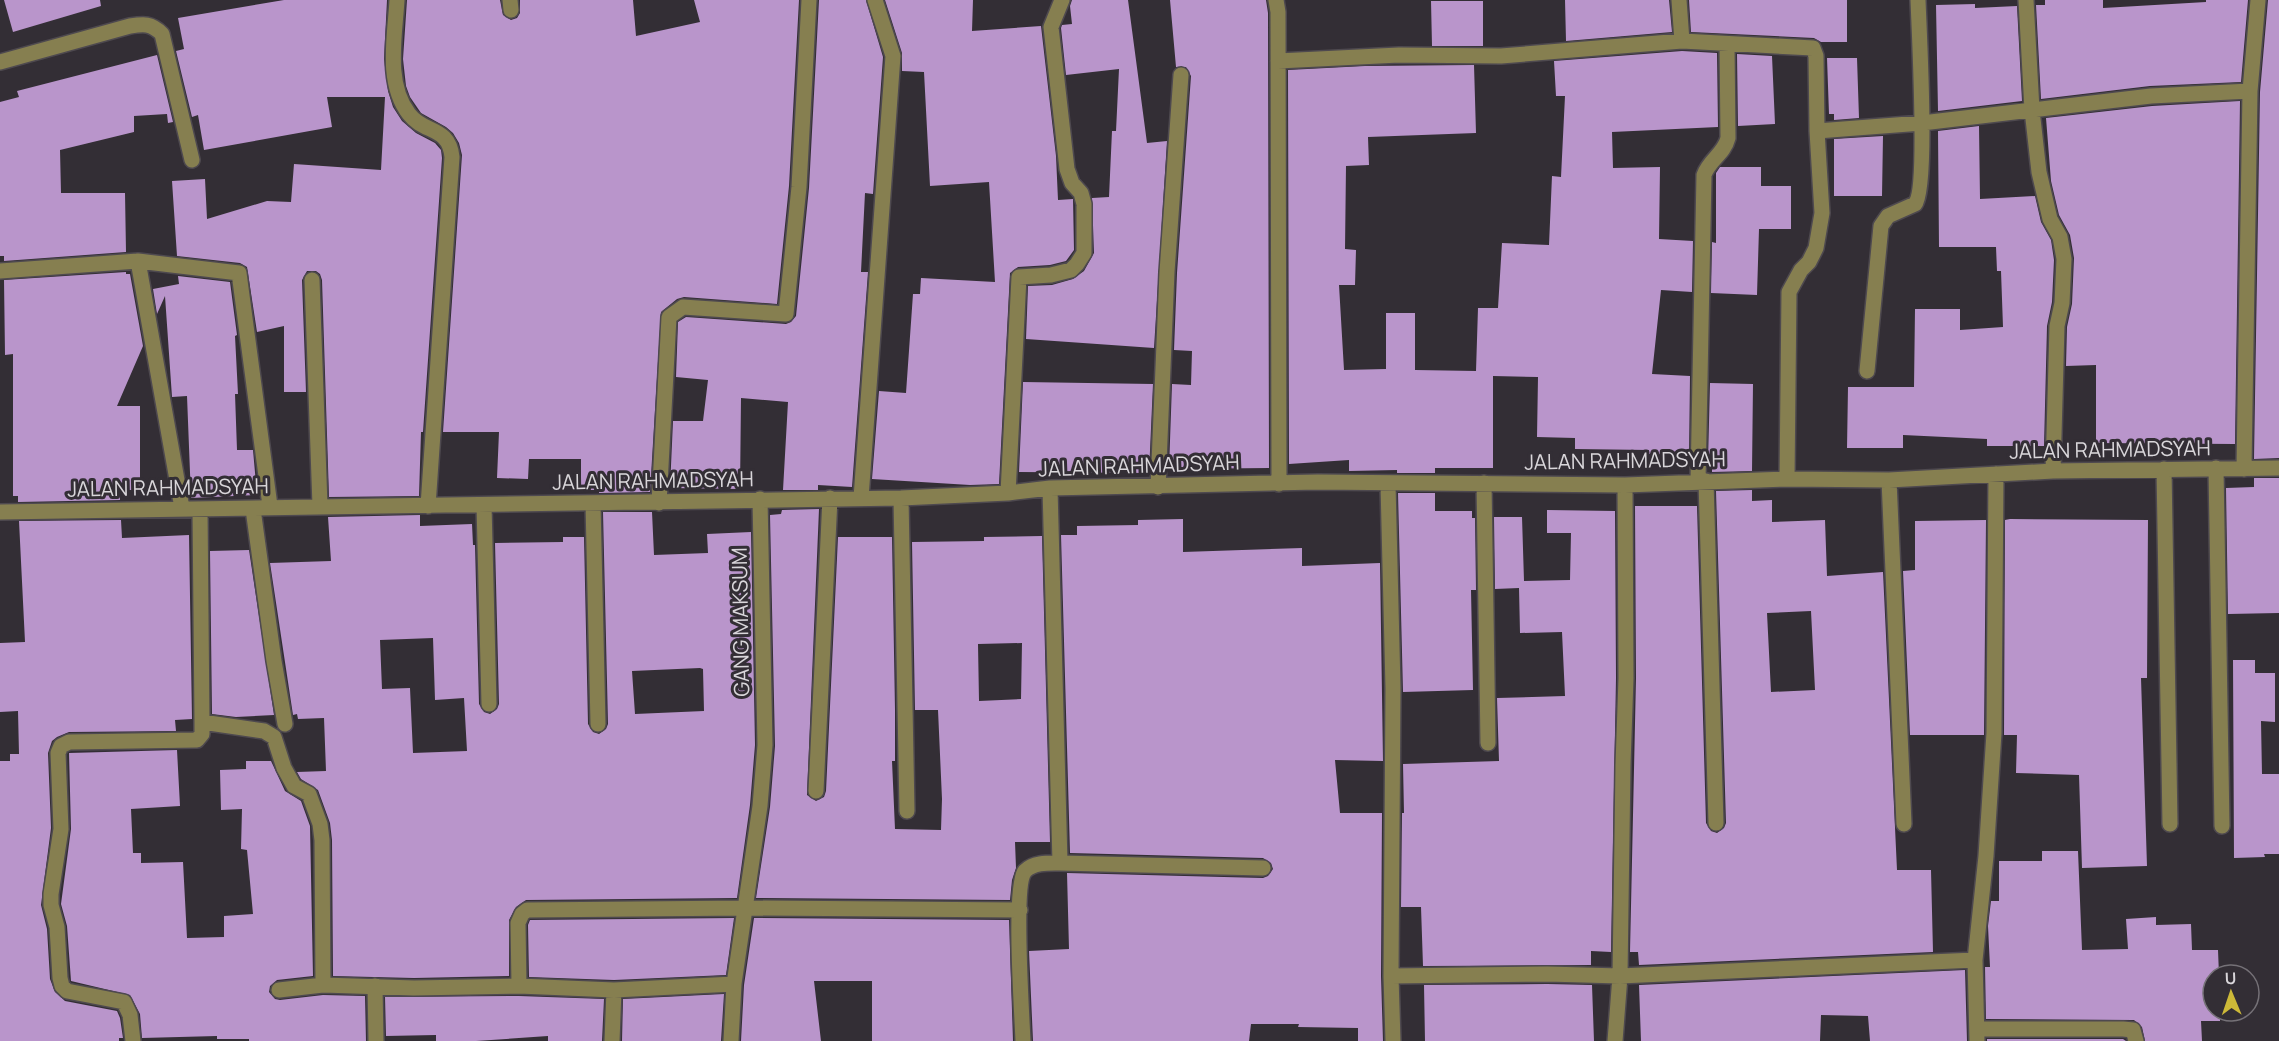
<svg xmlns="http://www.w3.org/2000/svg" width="2279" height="1041" font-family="Manrope,sans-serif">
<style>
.building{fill:#b995cb;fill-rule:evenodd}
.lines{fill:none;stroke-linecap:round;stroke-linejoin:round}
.minor-casing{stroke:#4e494f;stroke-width:18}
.minor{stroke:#867f50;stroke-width:15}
.labels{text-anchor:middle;stroke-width:6;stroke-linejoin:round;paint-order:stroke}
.street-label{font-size:21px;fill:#d9d6da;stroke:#332e35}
</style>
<rect width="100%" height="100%" fill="#332e35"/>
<!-- building -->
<path class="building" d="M4 0H100L101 6 13 32Z
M284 0H387L384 59 388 91 393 107 402 121 416 133 435 143 441 150 442 158 423 432H421L419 496 329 497 322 280 320 274 316 271H307L302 280 306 392H284V326L257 332 247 267 240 263 177 256 172 181 205 179 207 219 267 201 291 202 294 164 381 170 385 97H327L332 127 204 150 198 115 192 117 176 51 184 49 178 18Z
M407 0H500L503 15 511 20 517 18 520 13V0H633L636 36 700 22 694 0H799L789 186 777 304 684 297 677 299 661 312 650 492 599 493V490H581V459H529L528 479 497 478 499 432H443L462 155 459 143 453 133 446 127 421 113 410 97 406 86 403 59Z
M819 0H866L883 57 873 194 865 193 861 272H868L852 487 818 485V490H783L788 402 741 398 740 489 670 488 673 421H703L708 380 676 377 678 322 686 317 786 324 791 322 796 316 809 188Z
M885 0H973L972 31 1041 26 1056 156 1058 200 1073 199 1074 250 1066 261 1050 265 1018 267 1010 273 999 484 970 485 872 479 879 391 906 393 913 294H920L921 278 995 282 989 182 930 186 924 72 902 71V53Z
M1072 0H1128L1147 143 1167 141 1154 348 1026 339 1028 286 1052 285 1073 279 1084 271 1094 253 1092 198 1109 197 1112 131H1116L1119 69 1066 75 1061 28 1062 25 1072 24 1070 6Z
M1170 0H1266L1268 13 1269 468 1169 469 1172 384 1191 385 1192 351 1174 350 1177 273 1191 76 1186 67H1176Z
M1565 0H1669L1672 32 1566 41Z
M1689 0H1847V42H1821L1814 38 1691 32Z
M2045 0H2103V8L2206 2V0H2248L2241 82 2150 86 2041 99 2036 5H2045Z
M2268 0H2279V458L2254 459 2260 92Z
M1431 1H1483V46H1432Z
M1975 4V8L2017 6 2022 101 1938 111 1936 5Z
M1682 51 1717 53 1718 127 1612 132 1613 168 1660 167 1659 239 1693 241 1692 292 1661 290 1652 374 1690 376 1689 455 1649 454V450L1575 449V438L1537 437 1538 377 1493 376V468H1435V473H1397V470L1349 471V460L1289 464 1288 70 1365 66 1474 65 1476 133 1368 137 1369 165 1346 166 1345 249 1356 250 1355 285H1339L1344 370 1386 369V313H1415V370L1476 371 1478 308H1498L1502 243 1549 245 1552 176 1561 177 1565 96H1556L1554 61Z
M1737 54 1772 56 1775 124 1738 126Z
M157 55 173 122 168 123 167 114 134 116V132L60 150 61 193H125L126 252 4 261V256H0V102L19 97 17 91Z
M1827 58H1857L1859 118 1834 120V114H1829Z
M2240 101 2235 444 2096 443V365L2066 366 2067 327 2072 304 2074 258 2070 235 2059 215 2051 181 2046 118 2152 106Z
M1979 126 1980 199 2035 196 2041 222 2051 240 2054 260 2052 302 2047 326 2044 446H1987V439L1903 435V448H1847L1848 387H1914L1915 309H1960V330L2003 327 2001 271H1997L1996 247H1939L1938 131Z
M1883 136 1882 196H1834V139Z
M1720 167H1761V186H1791V229H1759L1757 295 1711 293 1712 242 1716 243V173Z
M126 272V274H130L143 346 117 406H140V490H120V500L18 502V496H13V354L5 355 4 280Z
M178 276 230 282 237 335 235 336 238 394H235L237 450H253L257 495 191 498 187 396 172 397 165 296 157 314 153 289 179 284Z
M1023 382 1153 384 1149 473 1019 472Z
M1710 383 1753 384 1752 471 1712 472V462L1708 461Z
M2254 478H2279V613L2228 614 2226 488 2254 487Z
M1752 490V501L1772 500V522L1825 520 1827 576 1883 572 1897 870H1931L1933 952 1639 965 1638 952H1630L1636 678 1635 506H1697L1706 823 1711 831 1717 833 1724 828 1726 823 1716 491ZM1811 611 1815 690 1771 692 1767 613Z
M1398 493H1435V511H1472V518H1475L1476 590H1471L1473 690 1403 692Z
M819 509 807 795 816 801 824 797 826 791 838 537H892L895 710V761H892L895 829 941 830 942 799 938 710H915L912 542 984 541V537L1042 536 1050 842H1015L1016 868 1012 880 1010 900 756 898 770 807 775 746 770 515 781 514 782 510ZM1022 643 1021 699 979 701 978 644Z
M1547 510 1615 511 1616 678 1611 952 1591 951V965L1423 966 1421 907H1401L1402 813H1404L1403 764 1499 761 1497 698 1565 696 1562 632 1520 633 1519 588 1495 589 1494 517H1522L1524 581 1570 580 1571 533H1547Z
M603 512H652L654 555 708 553 707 534 751 532 755 745 750 805 737 898 526 900 516 907 509 920V976L414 978 333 976 332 840 330 823 318 790 301 779 297 772 326 771 324 718 298 719 297 714 293 715 270 563 331 561 328 517 420 515V526L472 524 473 545H475L479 704 484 712 490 714 497 709 499 704 495 543 563 542V537H584L588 724 593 732 599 734 606 729 608 724ZM433 638 435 700 464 698 467 751 413 753 410 688 382 689 380 640ZM700 668 703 669 704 711 635 714 632 671Z
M1183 519V552L1302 548V566L1380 563 1383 761 1335 760 1340 813H1382L1381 976 1383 1041H1358V1028L1298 1027 1299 1024H1251L1249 1041H1033L1029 951 1069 949 1067 873 1263 878 1268 876 1273 869 1271 863 1263 858 1070 853 1061 535H1077V526L1138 525V520Z
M2010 519 2148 520 2147 678H2141L2147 866 2082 868 2079 775 2016 773 2017 735H2004L2005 520Z
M121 520 122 538 189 535 192 719 175 720 176 731 69 732 57 737 52 741 48 753 51 828 41 905 47 929 50 979 55 992 65 1001 117 1011 120 1018 123 1038H119V1041H0V761H10V754H19L18 711 0 712V643L25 642 19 521Z
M1986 520 1984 735H1910L1903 571 1915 570V521Z
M249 550 274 715 236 717 212 714 210 551Z
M2233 660H2255V673H2275V722L2261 721 2262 774H2279V854H2264L2265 857 2234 858Z
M177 750 180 806 131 809 133 853H141V863L183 862 187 938 224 937V916L253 914 247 850 241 849 242 809 221 810 220 770 246 769V761H271L285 791 301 801 310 826 313 976 277 980 270 986 269 992 275 999 280 1000 323 995 365 996 366 1041H249V1039H217V1036L142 1038 140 1014 130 995 71 981 67 926 61 904 71 829 69 753Z
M2042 851H2078L2082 950 2128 949 2126 919 2156 917V925L2191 924 2192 950H2218L2219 975H2213V1011H2220V1021H2201L2202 1041H2145L2142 1027 2134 1020 1986 1019 1985 967H1990L1988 926 1991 901H1999V861H2042Z
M734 918 726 975 614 980 529 977 528 925 530 920Z
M754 918 1009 920 1013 1041H872V981H814L821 1041H741L744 985Z
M1965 970 1967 1041H1870L1868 1016 1821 1015 1820 1041H1641L1639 985Z
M1547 984 1592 985 1594 1041H1425L1424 985Z
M724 994 721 1041H622L623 999Z
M519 996 604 999 602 1041H548V1036L476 1041H436V1035L386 1036 385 997Z
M1987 1039H2123L2126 1041H1987Z"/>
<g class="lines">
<defs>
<path id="minor" d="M397 0C395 36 385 83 409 114 424 134 449 126 452 157L428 506
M510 0 511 10
M1276 0 1278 12 1279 484
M1679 0 1682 41
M2026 0 2032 110 2039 172 2050 219 2060 237 2064 259 2062 303 2057 326 2053 471
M1278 61 1399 55 1501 56 1682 41 1813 48 1816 56 1817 131 1822 213 1816 248 1809 262 1801 270 1789 292 1787 479
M0 62 130 26C144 24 151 23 162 34L192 160
M1817 131 1922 123 2151 96 2250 91
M138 261 182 508
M0 271 138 261 239 273 270 506
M312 280 320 506
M1867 371 1881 226 1888 216 1915 204C1928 189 1919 30 1918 0
M2216 468 2222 826
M2164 469 2170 824
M2244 469 2250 91 2258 0
M1889 480 1904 824
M1698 481 1704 175C1709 160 1724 154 1728 138L1727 44
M1706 481 1716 823
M1484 483 1488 743
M1388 484 1393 688 1391 976 1393 1041
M1158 487 1167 272 1181 75
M1050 488 1060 863
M1008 493 1019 277 1051 275 1071 270 1077 264 1084 253V204L1081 193 1072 183 1067 169 1051 27 1062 0
M861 498 893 56 875 0
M901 498 907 811
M593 503 598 724
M659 503 669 317 683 307 786 314 799 187 809 0
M484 505 489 704
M253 509 274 661 285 724
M0 512 901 498 1008 493 1050 488 1318 482 1625 485 1787 479 1889 480 2053 471 2279 468
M202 722 264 731 274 737 284 768 294 786 309 794 320 824 322 840 323 985
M816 791 830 498
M1975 960 1986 856 1994 733 1996 474
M1391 976 1547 974 1620 976 1975 960 1977 1041
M734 984 760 806 765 745 760 499
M375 986 376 1041
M519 986 518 923 522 914 527 910 745 908 1020 910
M279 990 323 985 414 988 519 986 614 990 734 984 731 1041
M1977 1029H2123L2133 1030 2136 1041
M133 1041 130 1015 124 1002 67 991 62 986 60 978 57 927 51 905V894L61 829 58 753 61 746 69 742 197 740 202 734V722L200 509
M612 1041 614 990
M1023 1041C1022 1015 1013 885 1025 871 1034 862 1049 863 1060 863L1263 868
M1615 1041 1620 976 1623 765 1626 678 1625 485"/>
</defs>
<!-- minor casing -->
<use href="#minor" class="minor-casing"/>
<!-- minor -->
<use href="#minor" class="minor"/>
</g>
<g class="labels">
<!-- street labels -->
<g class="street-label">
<text transform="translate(2110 450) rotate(-1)" y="7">JALAN RAHMADSYAH</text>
<text transform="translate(1625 461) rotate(-1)" y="7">JALAN RAHMADSYAH</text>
<text transform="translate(1139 466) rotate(-2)" y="7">JALAN RAHMADSYAH</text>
<text transform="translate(653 481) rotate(-1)" y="7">JALAN RAHMADSYAH</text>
<text transform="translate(168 488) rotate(-1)" y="7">JALAN RAHMADSYAH</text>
<text transform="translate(741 622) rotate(-91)" y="7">GANG MAKSUM</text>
</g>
</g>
<!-- north arrow -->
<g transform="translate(2231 993) rotate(358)"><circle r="28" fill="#332e35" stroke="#757177" stroke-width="1.5"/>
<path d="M0-4.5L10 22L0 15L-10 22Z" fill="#cdb938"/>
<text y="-9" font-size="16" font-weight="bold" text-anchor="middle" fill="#d9d6da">U</text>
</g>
</svg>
